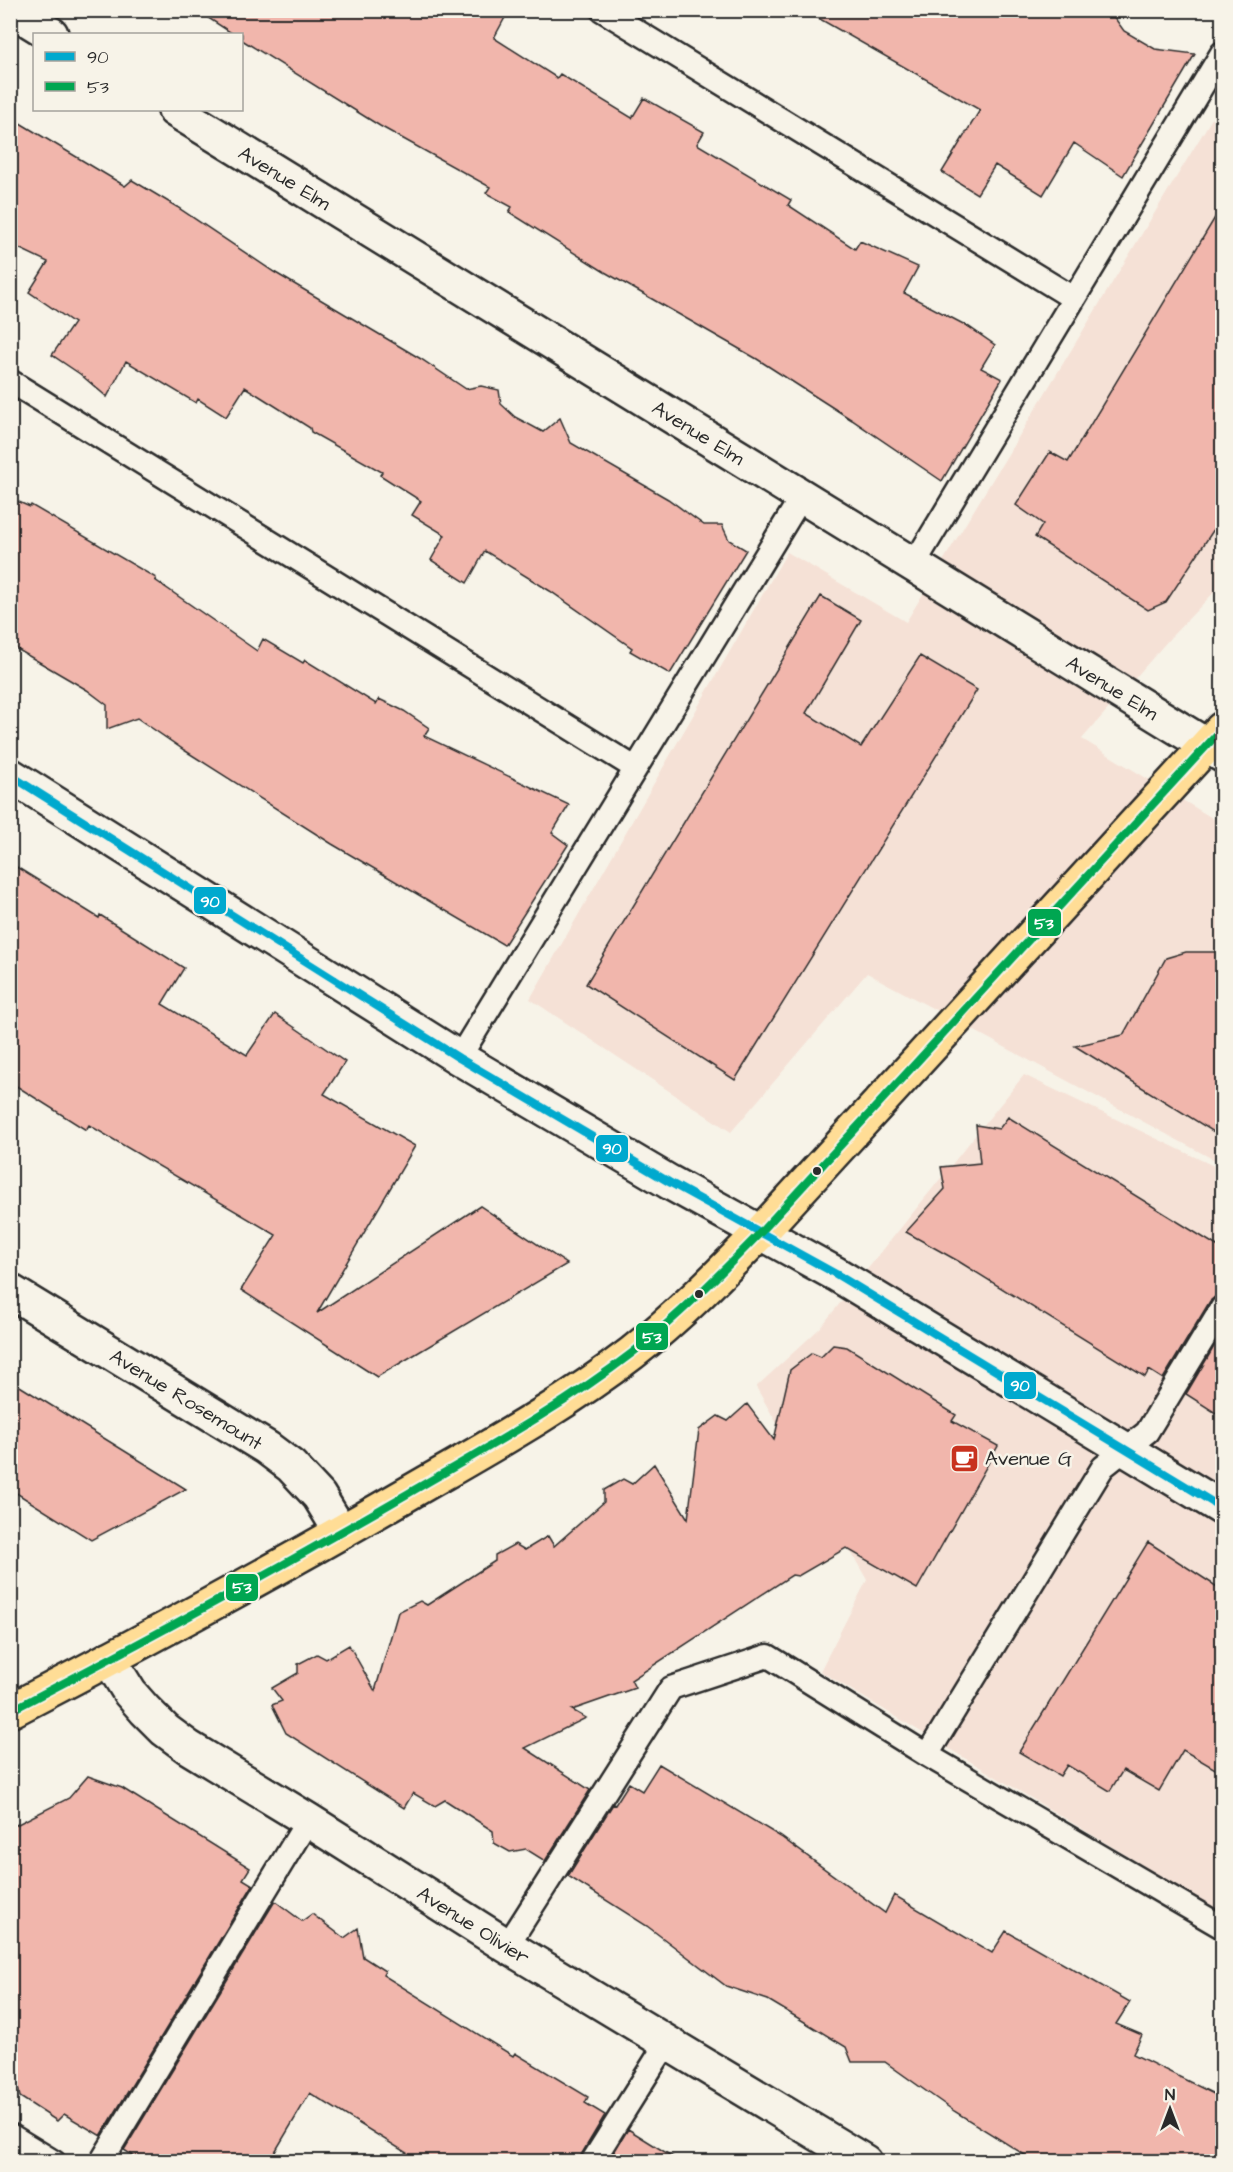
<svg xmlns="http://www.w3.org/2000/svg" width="1233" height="2172" font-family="'Architects Daughter',sans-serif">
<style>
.built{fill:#f5e1d6}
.building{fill:#f1b6ac;stroke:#2b2b2b;stroke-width:1.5}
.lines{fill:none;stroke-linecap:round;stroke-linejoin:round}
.service-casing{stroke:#2b2b2b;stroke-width:27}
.minor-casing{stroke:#2b2b2b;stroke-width:38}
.primary-casing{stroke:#2b2b2b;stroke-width:38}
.service{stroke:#f7f3e8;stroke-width:22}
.minor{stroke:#f7f3e8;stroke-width:33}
.primary{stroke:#ffdd96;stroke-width:33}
.bus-1-casing{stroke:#f7f3e8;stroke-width:12}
.bus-2-casing{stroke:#f7f3e8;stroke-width:12}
.bus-1{stroke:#00a9ce;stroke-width:8}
.bus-2{stroke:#00a651;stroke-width:8}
.bus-dot{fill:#2b2b2b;stroke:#f7f3e8;stroke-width:2}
.labels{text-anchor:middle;stroke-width:5;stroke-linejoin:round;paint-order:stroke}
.street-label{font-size:20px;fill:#2b2b2b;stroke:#f7f3e8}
.poi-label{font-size:20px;fill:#2b2b2b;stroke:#f7f3e8;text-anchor:start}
.line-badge{stroke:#f7f3e8;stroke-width:2}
.badge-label{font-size:16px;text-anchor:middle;font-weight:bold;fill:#fff}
</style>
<rect width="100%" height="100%" fill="#f7f3e8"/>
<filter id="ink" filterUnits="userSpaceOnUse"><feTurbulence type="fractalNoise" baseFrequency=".0167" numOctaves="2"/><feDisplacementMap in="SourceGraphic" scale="12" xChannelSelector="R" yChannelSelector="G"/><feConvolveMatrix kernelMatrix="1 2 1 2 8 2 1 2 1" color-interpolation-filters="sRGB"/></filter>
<g filter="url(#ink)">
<!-- built -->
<path class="built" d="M1222 102V584L1170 638 1082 739 1222 824V1164L867 973 731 1132 530 999 787 552 906 622Z
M1024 1075 1222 1170V1913L820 1671 867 1580 756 1387 820 1328Z"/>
<!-- building -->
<path class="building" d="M196 10H509L494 38 557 78 560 74 632 118 644 98 704 132 697 144 791 200 788 205 855 249 860 241 918 267 904 293 969 327 995 345 981 368 1002 379 942 481 852 420 757 359 603 271 509 212 512 207 486 193 490 187 380 126 242 40V34H233Z
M804 10H1109L1124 31 1155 49 1195 54 1123 176 1074 143 1043 195 995 165 977 194 942 172 980 110Z
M10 117 125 186 132 180 177 207 274 272 421 359 466 389 481 386 499 390 501 404 515 417 543 432 560 418 571 443 668 499 704 525H722L729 540 746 550 670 674 630 651 632 648 550 591 485 551 467 583 431 560 445 535 412 515 421 501 380 475 382 472 311 432 310 428 245 387 226 417 198 399 196 403 126 361 107 397 80 374 52 355 74 323 29 292 48 262 10 244Z
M1222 206V517L1166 602 1148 610 1035 537 1043 524 1016 505 1050 452 1068 462Z
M10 498 30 507 31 505 156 578 155 580 257 651 263 639 303 663 305 660 376 704 379 699 404 711 429 728 424 736 569 805 552 833 568 845 504 945 332 844 184 750 137 718 107 729V705L87 690 10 645Z
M821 596 861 620 806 713 861 747 920 656 977 690 735 1080 586 984Z
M10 863 99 918 100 915 184 968 162 1004 247 1055 275 1014 345 1062 324 1094 415 1146 317 1313 480 1206 567 1264 377 1377 241 1290 276 1235 89 1125 86 1130 10 1082Z
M1186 952H1222V1137L1075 1046 1123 1035 1166 958Z
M1008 1117 1222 1249V1295L1216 1296 1210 1301 1163 1379 1149 1370 1145 1377 958 1261 906 1232 945 1189 941 1167 980 1163 976 1125 999 1129Z
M1222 1333V1417L1186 1394Z
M833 1345 847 1347 956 1415 952 1421 998 1446 917 1589 846 1548 798 1576 792 1575 631 1680 635 1688 572 1710 586 1718 525 1748 590 1790 545 1861 526 1849 510 1852 494 1843 493 1831 445 1800 435 1806 413 1793 404 1808 286 1733 272 1705 282 1701 272 1688 298 1673V1664L317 1654 326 1659 349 1645 375 1691 398 1612 420 1601 427 1605 495 1561V1555L515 1544 525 1550 548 1536 554 1546 604 1502V1490L623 1479 632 1484 654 1464 688 1519 699 1430 718 1416 728 1421 747 1404 774 1440 790 1370 812 1353 821 1357Z
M10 1380 186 1489 91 1540 10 1489Z
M1148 1542 1222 1590V1773L1183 1750 1159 1791 1123 1770 1110 1791 1067 1765 1060 1776 1019 1752Z
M659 1764 781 1837 885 1913 894 1895 992 1953 1006 1931 1130 2002 1116 2024 1142 2035 1133 2054 1222 2098V2162H1036L954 2111 885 2062H852L846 2047 808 2024 768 2000 726 1986 647 1926 568 1876 613 1804 615 1805 629 1783 642 1791Z
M88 1776 122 1788 250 1868 243 1879 253 1885 101 2136 64 2114 57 2121 20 2097 10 2052V1828L69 1798Z
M275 1901 302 1921 312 1914 344 1938 358 1928 363 1957 385 1971 383 1975 513 2056 515 2053 588 2097 585 2103 605 2115 581 2155 579 2162H421L310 2093 269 2162H143L124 2150Z
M628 2129 681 2162H608Z"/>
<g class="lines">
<defs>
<path id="service" d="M602 10 1073 298
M10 381 635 768
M914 564 1222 53
M459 1058 802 496
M927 1755 1103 1467 1147 1432 1222 1308
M507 1946 671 1688 768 1656 927 1755 1222 1927
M10 2135 54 2162
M101 2162 308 1820
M592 2162 666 2044"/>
<g id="minor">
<path d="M12 10 51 34"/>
<path id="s1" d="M175 110 1222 755"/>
<path d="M10 775 459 1058 669 1182 836 1274 1222 1508"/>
<path id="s2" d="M10 1291 267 1448 291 1466 319 1496 341 1532"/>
<path id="s3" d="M109 1659 130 1693 145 1710 165 1730 188 1747 308 1820 507 1946 865 2162"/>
</g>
<path id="primary" d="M10 1711C145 1641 278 1569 409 1493 485 1449 562 1407 632 1353 678 1317 720 1274 761 1232L1222 729"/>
</defs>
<!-- service casing -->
<use href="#service" class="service-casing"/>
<!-- minor casing -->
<use href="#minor" class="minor-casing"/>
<!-- primary casing -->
<use href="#primary" class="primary-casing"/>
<!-- service -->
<use href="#service" class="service"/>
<!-- minor -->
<use href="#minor" class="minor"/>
<!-- primary -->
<use href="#primary" class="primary"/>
<defs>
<path id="bus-1" d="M10 775 459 1058 669 1182 836 1274 1222 1508"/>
<path id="bus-2" d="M10 1711C145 1641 278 1569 409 1493 485 1449 562 1407 632 1353 678 1317 720 1274 761 1232L1222 729"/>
</defs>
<!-- bus-1 casing -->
<use href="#bus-1" class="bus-1-casing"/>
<!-- bus-2 casing -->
<use href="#bus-2" class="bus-2-casing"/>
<!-- bus-1 -->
<use href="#bus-1" class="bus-1"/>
<!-- bus-2 -->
<use href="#bus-2" class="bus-2"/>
</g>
</g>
<!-- icons -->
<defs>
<symbol id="cafe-square" viewBox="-11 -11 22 22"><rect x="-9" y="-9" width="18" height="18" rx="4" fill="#c8321e" stroke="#f7f3e8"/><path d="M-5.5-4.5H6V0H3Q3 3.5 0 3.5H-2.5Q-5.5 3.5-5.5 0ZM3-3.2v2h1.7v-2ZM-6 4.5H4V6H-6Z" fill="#fff"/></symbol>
</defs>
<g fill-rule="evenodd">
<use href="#cafe-square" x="948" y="1442" width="33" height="33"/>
</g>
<!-- markers -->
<g class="bus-dot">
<circle cx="817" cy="1171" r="5"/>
<circle cx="699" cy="1294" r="5"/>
</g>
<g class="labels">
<!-- street labels -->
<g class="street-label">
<text dy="7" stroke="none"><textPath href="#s1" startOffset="129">Avenue Elm</textPath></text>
<text dy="7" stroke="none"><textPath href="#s1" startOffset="615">Avenue Elm</textPath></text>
<text dy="7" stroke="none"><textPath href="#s1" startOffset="1101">Avenue Elm</textPath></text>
<text dy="7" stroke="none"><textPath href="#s2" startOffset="207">Avenue Rosemount</textPath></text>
<text dy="7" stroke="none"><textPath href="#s3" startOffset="456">Avenue Olivier</textPath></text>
</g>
<!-- poi labels -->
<g class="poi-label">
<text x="985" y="1465">Avenue G</text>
</g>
</g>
<g class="line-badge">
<rect x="193" y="886" width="34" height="29" rx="6" fill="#00a9ce"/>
<rect x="1027" y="908" width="35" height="29" rx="6" fill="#00a651"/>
<rect x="595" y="1134" width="34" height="29" rx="6" fill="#00a9ce"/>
<rect x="635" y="1322" width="34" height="29" rx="6" fill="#00a651"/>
<rect x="1003" y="1371" width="34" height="29" rx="6" fill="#00a9ce"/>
<rect x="225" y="1573" width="34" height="29" rx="6" fill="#00a651"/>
</g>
<g class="badge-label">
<text x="210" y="907">90</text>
<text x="1044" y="929">53</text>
<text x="612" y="1154">90</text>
<text x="652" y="1343">53</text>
<text x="1020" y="1391">90</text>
<text x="242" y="1593">53</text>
</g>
<!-- margin -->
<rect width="1233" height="2172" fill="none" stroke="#f7f3e8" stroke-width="36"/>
<rect x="18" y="18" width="1197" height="2136" fill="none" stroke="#2b2b2b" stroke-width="2" filter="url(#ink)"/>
<!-- legend -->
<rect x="33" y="33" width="210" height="78" fill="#f7f3e8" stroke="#a5a39c" stroke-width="1.5"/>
<rect x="45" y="52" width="30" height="9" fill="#00a9ce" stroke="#a5a39c" stroke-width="1.5"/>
<text x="87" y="63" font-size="18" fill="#2b2b2b">90</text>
<rect x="45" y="82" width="30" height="9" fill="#00a651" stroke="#a5a39c" stroke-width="1.5"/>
<text x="87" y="93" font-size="18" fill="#2b2b2b">53</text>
<!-- north arrow -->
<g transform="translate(1170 2109)" stroke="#f7f3e8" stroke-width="4.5" paint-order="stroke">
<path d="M0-4.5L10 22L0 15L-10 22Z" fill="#2b2b2b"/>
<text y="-9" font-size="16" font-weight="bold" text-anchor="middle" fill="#2b2b2b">N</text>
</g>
</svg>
